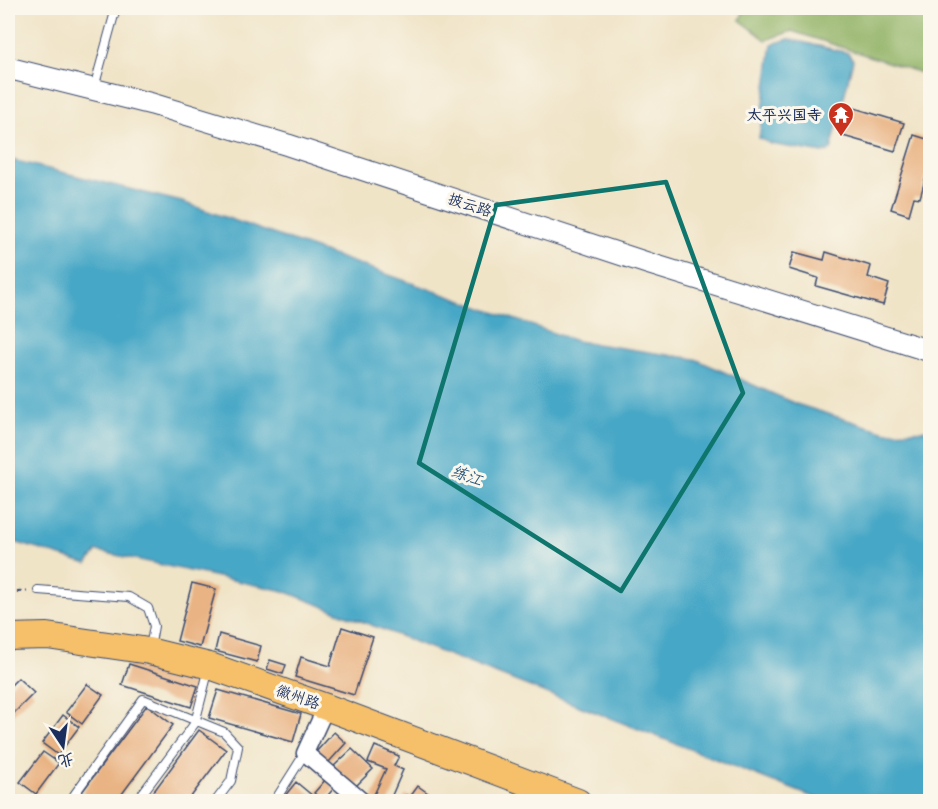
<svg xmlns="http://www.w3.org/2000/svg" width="938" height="809" font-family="Pangolin,'LXGW WenKai TC',sans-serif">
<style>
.forest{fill:#93b468;stroke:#577263;stroke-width:1.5}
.water{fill:#47a7c6;stroke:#316b92;stroke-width:1.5}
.building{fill:#e9b383}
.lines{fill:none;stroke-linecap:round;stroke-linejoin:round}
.service-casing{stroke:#3b4a6e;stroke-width:10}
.minor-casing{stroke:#3b4a6e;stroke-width:19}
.tertiary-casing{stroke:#3b4a6e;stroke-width:23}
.primary-casing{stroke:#3b4a6e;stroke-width:28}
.path{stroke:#3b4a6e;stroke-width:3;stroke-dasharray:4.5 4.5;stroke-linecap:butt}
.service{stroke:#fff;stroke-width:8}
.minor{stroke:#fff;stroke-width:16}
.tertiary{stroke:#fff;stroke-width:21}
.primary{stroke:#f6c06b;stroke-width:26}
.marked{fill:none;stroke:#0f766e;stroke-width:4.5;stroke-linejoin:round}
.labels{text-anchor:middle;stroke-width:6;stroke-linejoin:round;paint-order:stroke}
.poi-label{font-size:15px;font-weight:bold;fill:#1b2f5e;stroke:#fbf7ec;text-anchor:end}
.street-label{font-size:15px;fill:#1b2f5e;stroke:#fbf7ec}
.water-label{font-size:16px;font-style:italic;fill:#2a5982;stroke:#fbf7ec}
</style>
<rect width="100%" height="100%" fill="#fbf7ec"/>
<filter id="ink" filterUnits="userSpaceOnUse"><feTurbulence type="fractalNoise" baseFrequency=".0167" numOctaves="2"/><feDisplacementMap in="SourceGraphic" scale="12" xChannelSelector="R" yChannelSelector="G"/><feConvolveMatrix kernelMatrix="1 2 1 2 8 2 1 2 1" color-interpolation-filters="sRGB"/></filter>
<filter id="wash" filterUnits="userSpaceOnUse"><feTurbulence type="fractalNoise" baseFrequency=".008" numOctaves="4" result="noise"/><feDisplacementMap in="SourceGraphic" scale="24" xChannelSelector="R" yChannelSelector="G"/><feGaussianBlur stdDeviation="1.35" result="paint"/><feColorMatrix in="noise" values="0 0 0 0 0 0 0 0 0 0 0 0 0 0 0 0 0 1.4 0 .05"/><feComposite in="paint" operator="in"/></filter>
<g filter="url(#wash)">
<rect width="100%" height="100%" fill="#f0e4c7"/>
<!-- forest -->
<path class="forest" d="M745 8H930V76L792 31 766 40 740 20Z"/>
<!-- water -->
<path class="water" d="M789 39 848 53 853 60 831 150 823 153 771 144 759 138 772 44Z
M8 159 182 202 576 341 695 359 796 404 886 432 930 430V801H823L284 591 97 551 87 564 8 540Z"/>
<g id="blocks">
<!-- building -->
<path class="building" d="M851 107 904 123 895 151 843 136Z
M914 135 930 140V162L920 198 914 197 909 215 891 209Z
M794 252 824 260 826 252 871 266 868 277 889 284 883 305 816 286 818 278 789 269Z
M192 583 216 589 200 647 177 641Z
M342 627 373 637 354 695 295 677 301 657 330 666Z
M219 634 261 646 257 662 215 651Z
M270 660 286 665 283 674 267 669Z
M129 664 198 686 191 707 122 685Z
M18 678 34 693 8 719V688Z
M87 684 103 695 82 724 66 712Z
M218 690 301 714 293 742 209 718Z
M147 705 173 725 116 802H95L82 792Z
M63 715 79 727 58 755 42 743Z
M199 730 226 750 187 802H146Z
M334 732 346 743 328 763 316 752Z
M375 746 399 756 394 766 403 770 389 802H378L372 799 386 769 368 762Z
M352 749 373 769 355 787 334 766Z
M43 752 59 763 36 794 20 782Z
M326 779 335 787 323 801 314 793Z
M296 782 320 802H289L284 797Z
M418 786 432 796 428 802H401L406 795 410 797Z"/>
</g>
</g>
<g filter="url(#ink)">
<use href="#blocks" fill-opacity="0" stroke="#3b4a6e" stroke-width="1.5"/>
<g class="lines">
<defs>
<path id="service" d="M94 88 116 8
M38 590 129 597 148 608 154 626 150 648
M84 802 74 795 143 699 224 732 238 747 231 781 215 802
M136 802 195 723 209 668
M274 802 305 753"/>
<path id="minor" d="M326 707 305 753 363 802"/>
<path id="tertiary" d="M8 68 152 104 288 145 647 263 930 351"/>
<path id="primary" d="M8 637 47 636 149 651 210 666 326 707 578 802"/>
</defs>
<!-- service casing -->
<use href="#service" class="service-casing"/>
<!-- minor casing -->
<use href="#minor" class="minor-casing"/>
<!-- tertiary casing -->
<use href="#tertiary" class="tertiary-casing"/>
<!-- primary casing -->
<use href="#primary" class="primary-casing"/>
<!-- path -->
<path class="path" d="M8 592 27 591"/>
<!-- service -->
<use href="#service" class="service"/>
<!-- minor -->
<use href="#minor" class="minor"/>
<!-- tertiary -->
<use href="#tertiary" class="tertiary"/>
<!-- primary -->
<use href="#primary" class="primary"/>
</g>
</g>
<!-- marked area -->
<path class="marked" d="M666 182 743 393 621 591 419 463 496 205Z"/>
<!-- icons -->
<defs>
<symbol id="temple-pin" viewBox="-11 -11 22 30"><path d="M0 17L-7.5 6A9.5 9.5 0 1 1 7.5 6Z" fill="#c8321e" stroke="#fbf7ec"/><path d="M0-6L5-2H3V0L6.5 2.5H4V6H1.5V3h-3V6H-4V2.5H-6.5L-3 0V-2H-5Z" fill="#fff"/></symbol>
</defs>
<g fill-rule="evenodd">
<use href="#temple-pin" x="826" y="100" width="30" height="40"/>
</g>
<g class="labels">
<!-- poi labels -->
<g class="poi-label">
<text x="822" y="120">太平兴国寺</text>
</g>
<!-- street labels -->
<g class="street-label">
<text transform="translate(470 205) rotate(18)" y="5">披云路</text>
<text transform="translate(298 697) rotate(19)" y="5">徽州路</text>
</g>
<!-- water labels -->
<g class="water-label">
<text transform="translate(467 475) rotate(19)" y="6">练江</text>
</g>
</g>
<!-- margin -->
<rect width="938" height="809" fill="none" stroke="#fbf7ec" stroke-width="30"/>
<!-- north arrow -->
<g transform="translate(63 746) rotate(167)" stroke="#fbf7ec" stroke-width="4.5" paint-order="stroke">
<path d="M0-4.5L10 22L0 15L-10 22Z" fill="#1b2f5e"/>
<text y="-9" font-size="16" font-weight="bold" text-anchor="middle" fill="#1b2f5e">北</text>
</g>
</svg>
